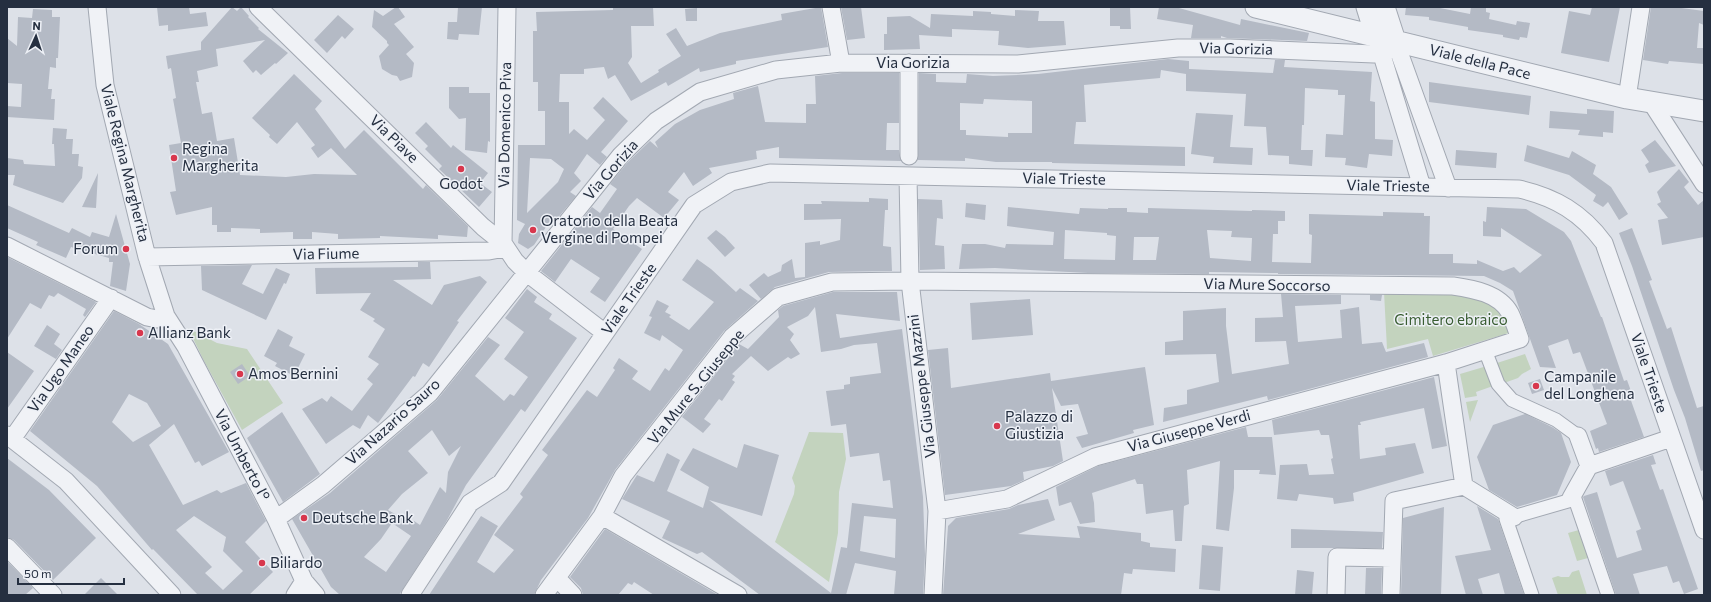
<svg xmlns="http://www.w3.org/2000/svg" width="1711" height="602" font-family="Commissioner,sans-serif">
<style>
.green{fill:#c3d3be}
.building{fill:#b4bac5;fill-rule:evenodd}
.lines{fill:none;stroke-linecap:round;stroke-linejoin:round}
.pedestrian-casing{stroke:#a2a8b2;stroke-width:15}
.minor-casing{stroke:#a2a8b2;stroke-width:19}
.tertiary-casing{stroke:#a2a8b2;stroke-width:23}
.pedestrian{stroke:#f0f2f6;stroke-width:13}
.minor{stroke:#f0f2f6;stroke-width:17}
.tertiary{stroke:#f0f2f6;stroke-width:21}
.poi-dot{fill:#d8374d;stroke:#edf0f6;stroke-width:1.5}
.labels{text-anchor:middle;stroke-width:3;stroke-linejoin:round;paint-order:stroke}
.street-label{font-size:15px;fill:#252f40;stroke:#edf0f6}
.poi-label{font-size:15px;fill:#252f40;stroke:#edf0f6;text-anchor:start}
.park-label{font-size:15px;fill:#395d32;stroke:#edf0f6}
</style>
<rect width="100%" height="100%" fill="#dde1e8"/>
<!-- green -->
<path class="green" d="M1384 292H1461L1494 304 1504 316 1512 332 1433 356 1428 339 1387 349Z
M188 328 217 343 247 349 283 403 242 430 204 361Z
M1525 354 1531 369 1522 374 1518 378 1504 383 1497 363Z
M1487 366 1493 386 1476 392 1477 396 1465 398 1460 374Z
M1478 400 1470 422 1466 402Z
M809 432 843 433 846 459 839 492 838 533 829 582 775 542 794 494 795 486 792 478Z
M1579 530 1588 558 1577 561 1568 533Z
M1579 570 1587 595H1558L1552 578 1558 576 1561 577H1569L1572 572Z"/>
<!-- building -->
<path class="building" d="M157 7H189L190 14 206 12 208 26 168 31V25L159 26Z
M232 7 237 11 241 7 249 16 248 17 259 28 258 29 288 53 276 64 275 63 261 75 256 70 253 73 243 61 265 40 216 49 218 66 197 71 199 82H196L202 114 212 112 217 141 234 138 240 175 286 177 314 174 357 175 331 148 318 158 311 148 315 145 297 122 277 144 269 137 270 135 252 118 294 74 322 101 315 109 345 149 364 130 423 189 426 185 468 226 467 237 438 235V239L380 236V238L338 239V234L312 232V239H293V232L260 233V229L231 228V232H217V225H212V207L176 215 170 192 176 191 169 145 181 143 173 99 176 98 171 68 168 69 166 56 201 50V42Z
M396 7H398L405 17 394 24 414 47 406 54 414 63 412 77 400 81 397 76 392 75 382 69 379 56 389 45 387 43V41L372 27 374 10 383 16Z
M458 7H482L479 35 459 34 458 40 447 39 448 22H457Z
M613 7H653L654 26H631L632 57 628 63 641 83 659 72 658 70 681 56 666 34 676 28 687 46 720 33 782 20 781 14 821 7 828 47 736 61V64L700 72 699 68 668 86 666 82 631 101 615 75 608 79 604 67 584 69V74H560L559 102H569V134L574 129 587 140 605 120 593 108 603 97 628 121 601 152 607 157 600 165 587 154 574 173 581 181 570 192 576 196 551 226 548 224 534 245 528 249 518 243 519 234 525 224 517 220 518 145H545V111H538V82H533V31H537L536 12 613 10ZM530 158 551 159 564 169 558 182 527 213Z
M841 7H861L865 38 847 40Z
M1110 7H1130L1131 29H1120V26H1110Z
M1159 7 1179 8 1240 25 1241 19 1309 33 1307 41 1227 38 1221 36V38H1191L1193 25 1157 19Z
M1406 7H1441L1440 8 1470 14 1471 7H1486V12L1490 13 1489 19 1516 25 1517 21 1530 23 1527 38 1520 37 1519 40 1503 37V35L1468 30V27L1429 20V17L1405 15Z
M1592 7H1620L1609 62 1561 53 1569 11 1590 15Z
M1651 7H1674L1704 11V25L1699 23 1697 48H1704V64L1669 61 1668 64 1643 60Z
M697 8V21H686L685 9Z
M33 9 52 10V17H60L58 58H56V68L50 67 48 89H52L51 99H55L54 120 7 117V106L21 107 22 84 7 83V38L17 46 18 17 32 18Z
M1015 10 1039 11 1038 21H1064L1066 45 1028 48 998 45 999 31 952 29V37L919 35 920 49 884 50V34H887V17L910 16 930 28 931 14 973 16V11L991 12V14L1015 16Z
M338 15 354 29 345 39 342 36 327 53 314 40Z
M1168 59 1189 61V69L1273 73 1275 60H1285L1284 67 1372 72 1370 101 1375 102V139L1393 140 1392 156 1369 154 1367 168 1345 165 1346 158 1325 157 1326 134 1343 135 1345 95H1338V90L1305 88 1304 125H1302L1301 150H1313L1312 166 1289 164V156L1268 155 1266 127 1244 126 1246 94 1186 91V74L1161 70 1160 78 1084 85 1086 122H1076L1074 144 1185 147V166L1052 163V162H996L965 158V161L918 160 919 73 936 74V82L966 83 967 74 993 76 1038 74ZM984 99 1032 101V133H1008V137L966 135V130H960V103L983 104Z
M842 73H899V123H887L886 150H899L901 161 779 158V147L756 151 757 159 709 168 712 173 693 186 684 172 668 192 679 200 664 218 637 198 629 206 613 229 642 249 605 302 590 292 600 278 571 259 555 282 541 271 592 207 600 213 617 189 610 184 628 162 650 141 658 148 655 142 675 124 700 110 734 99 733 93 758 86 765 122 806 123V104H816L815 76Z
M1429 82 1531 96 1529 115 1429 102Z
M449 87H469V93H490V142L488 141 487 153 465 150 466 118 459 119 449 108Z
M1587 109 1614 111 1613 133 1603 132V137L1578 135 1580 130 1549 128 1550 111 1587 114Z
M1196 113 1233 115 1230 147 1253 148 1252 165 1213 163 1214 157 1191 154Z
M426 122 451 148 453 145 488 173 480 183 492 192 479 207 439 169 442 166 425 149 428 146 415 133Z
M53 128 67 129 66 139H73L72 154H79L78 166 83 167 82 178 63 203 13 185 15 175H7V158L23 160 24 164 55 166 54 144H52Z
M1655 140 1676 166 1649 173 1645 165 1649 162 1641 150Z
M1527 145 1569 158 1572 151 1596 165 1593 174 1611 187 1628 214 1619 220 1608 202 1603 207 1593 201 1596 195 1569 175 1524 161Z
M1456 150 1497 153 1496 168 1455 165Z
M1679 169 1689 182 1684 187 1698 205 1704 200V237L1662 245 1658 220 1668 218 1657 204 1661 202 1657 192Z
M98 173 96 208 82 207Z
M869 198 888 199V210H885L883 246 891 247 892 271 829 272 775 287 761 299 749 285 764 273 768 277 781 271 782 265 792 259 795 278 805 277V243L820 241V245L840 240 841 219 804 220V204H822L821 201 869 202Z
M918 199 942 200 943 219 937 218 935 245 944 246 945 269 920 270Z
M966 203 986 205 985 220 965 217Z
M7 205 69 233 72 228 90 237 92 232 109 237 116 214 130 264 126 291 110 286 113 262H109V258L71 247 66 258 36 245 38 242 7 228Z
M1008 207 1079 214 1080 208 1108 209V208H1127V212L1148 213V208L1252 211V210L1285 211V221H1278V234H1273L1272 262 1311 263 1312 235 1309 234V214L1383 216V212L1424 213V216H1430L1429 254H1453V263L1477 264V260L1503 271 1514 267 1520 273 1542 255 1501 228V237L1483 236V221L1486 222 1487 207 1526 209 1564 232 1571 241 1601 317H1602L1624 381 1627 380 1632 394 1629 395 1644 437 1599 452 1598 448 1596 449 1590 431 1607 424 1580 352 1573 354 1568 339 1548 346 1556 368 1540 367 1513 291 1500 283 1484 276 1278 274V273L1209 272V274L1088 273 995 268 959 269 962 244H985L1005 248 1006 244 1053 245 1054 232 1007 226ZM1065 230 1107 233V235L1116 236 1115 260 1064 259ZM1207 230 1232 231 1231 237 1252 238 1251 261 1210 258ZM1134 237H1159L1156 260H1133Z
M1632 228 1652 280 1649 281 1667 329 1671 327 1697 408 1704 406V470L1701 471 1685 418 1674 390 1632 266 1619 233Z
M716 230 725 237 735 248 725 257 707 238Z
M7 257 96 302 85 317 83 315 86 309 58 293 54 297 49 295 41 309 30 303 7 339Z
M697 259 711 269 736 292 740 288 758 301 724 331 615 470 588 518 541 580 534 595H429L481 516 498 526 477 562 494 573 514 550 494 535 523 497 520 494 548 455 542 450 587 390 597 397 615 370 613 368 619 358 638 371 632 379 650 391 665 368 669 371 683 350 662 335 660 341 644 333 652 317 649 316 657 300 669 306 665 312 671 315 669 317 689 330 714 302 682 280Z
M418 262H430L431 279 393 280 432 305 444 285 480 276 487 282 457 321 459 322 429 367 423 363 415 377 413 376 378 423 368 415 360 429 353 425 326 444 302 409 322 398 327 402 331 396 352 411 373 384 367 379 379 364 368 357 385 329 373 321 375 319 360 310 371 293 316 294 315 268 418 267Z
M252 265 242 284 263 294 276 268 290 274 286 284 284 283 266 320 202 290 201 266Z
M527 289 537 297 534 302 552 314 549 319 577 338 525 412 521 409 466 485 446 522 399 595H340L331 587 292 519 330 493 437 400 488 337 500 345 475 376 504 401 510 394 514 396 528 377 504 359 524 332 505 318ZM432 430 449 456 461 446 448 472 446 493 440 487 420 525 414 521 412 524 388 510 402 494 428 473 408 451ZM392 523 411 536 386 572 364 557 381 539Z
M833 292H897L900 321 836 314 840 338 902 329 923 497 925 555 923 595H894L896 571 855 563 846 595H760L702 552 697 554 662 538 670 521 622 499 637 475 654 482 667 453 680 460 667 491 703 508 709 487 680 470 693 448 737 468 744 444 779 455 762 516 709 500 831 593 841 547 847 548 852 503 893 508 890 480 883 481 879 453 850 457 846 424 831 426 826 391 844 389V385L850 384V377L881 373 877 343 854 345 841 349 821 352 815 307 808 316 787 327 794 334 790 340 800 354 791 359 788 357 768 371 751 356 732 374 735 376 732 380 735 382 722 401 719 399 704 419 711 424 703 433 682 417 739 344 748 349 779 317 778 310 783 306ZM864 516 896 519 895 558 860 551Z
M1281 294 1341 295V304L1295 306 1298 342 1342 338 1340 310 1359 307 1362 344 1382 342 1386 352 1424 343 1428 357 1268 400 1267 396 1163 422 1164 408 1187 404V390L1219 382 1216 354 1165 355V342L1183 340V311L1226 308V326L1232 374 1289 364 1286 341 1255 342V318L1283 317Z
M1370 295H1382L1381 301 1370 300Z
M1030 299 1033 335 972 340 970 303Z
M114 311 139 324 168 344 229 452 202 466 199 461 195 463 174 424 149 445 183 505 217 490 221 493 246 483 266 521 245 542 273 572 249 595H198L153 549 152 550 97 486 30 431ZM129 394 147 403 161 426 133 442 112 422ZM194 516 226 537 223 551 243 571 223 590 205 573 212 567 176 530Z
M47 325 60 334 54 344 62 350 56 359 34 346Z
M278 329 293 337 289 346 305 354 294 376 275 366 277 363 264 356Z
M948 348 951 388 1050 373 1051 381 1145 367 1154 425 1133 430 1134 433 1082 448 1076 437 1088 434 1078 404 1061 406 1052 388 1063 461 1053 466 1023 472 1024 480 1011 486 945 495 928 350Z
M7 352 34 371 7 409Z
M242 364 250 376 238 384 230 372Z
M1434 377 1447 446 1432 449 1424 408 1360 422 1361 425H1358L1360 459 1386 455 1385 448 1415 443 1424 473 1353 493 1354 501 1334 504 1333 498 1299 494 1297 501 1277 499 1280 465 1307 464 1309 475 1334 474 1331 459 1333 458 1329 435H1321L1319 430 1274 435 1272 420Z
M1540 379 1544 390 1532 394 1528 383Z
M282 412 320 474 283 502 247 438Z
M1525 414 1552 427 1561 433 1571 462 1557 495 1517 507 1489 490 1477 457 1493 425Z
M1246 427 1248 437H1272L1276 475 1259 474 1260 470H1234V488L1229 531 1216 529 1220 461 1187 470 1189 504 1184 506 1182 541H1175L1173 510 1146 514 1143 484H1137L1135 479 1092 493 1094 503 1095 522 1080 524 1071 502 1059 506 1056 487 1098 466Z
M1653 455 1656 464 1651 465 1660 490 1663 489 1698 589 1684 594 1679 581 1673 583 1667 566 1633 574 1640 595H1616L1583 497 1584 496 1597 492 1617 558 1642 550 1636 531 1641 529 1623 481 1610 486 1605 471Z
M7 458 49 490 96 538 53 580 14 540 7 537Z
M1048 499 1055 520 1018 534 1080 538 1077 526 1141 533V541L1150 543V547L1176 549 1175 572 1133 569 1132 574 1124 573 1121 595H943L948 526 956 518 1009 509 1018 505Z
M1477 506 1498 519 1524 595H1505L1499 573 1478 579 1483 595H1466L1455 556 1491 550Z
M1444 507 1441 595H1401L1403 518Z
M605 529 718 595H654L634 582 632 585 628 583 618 595H583L581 588 570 577Z
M1291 529 1383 532 1382 548H1291Z
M1202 545 1223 547 1220 591 1199 589Z
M7 561 33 588 25 595H7Z
M1366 568H1382L1381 595H1365Z
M1297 570 1314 572 1312 595H1295Z
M101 578 118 595H84Z"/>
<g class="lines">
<defs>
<path id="pedestrian" d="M1485 350 1498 384 1512 400 1556 420 1578 436
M1532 595 1506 519 1575 499 1608 595"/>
<path id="minor" d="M97 7 105 85 147 257 166 316 186 347 276 519 304 581 316 595
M258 7 483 227 503 243 515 261 527 273 605 333
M831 7 841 63
M1395 41 1448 188
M1378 42 1422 187
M909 63V156
M1627 98 1641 7
M1651 102 1704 184
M908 176 910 281 937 511 933 595
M503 243 507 7
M7 246 147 317 157 319 166 316
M147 257 489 251 505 248
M1446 363 1464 486
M7 435 66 481 172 595
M1578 436 1589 466
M12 439 111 298
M1464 486 1514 517
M1571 498 1589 466 1671 438
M602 516 738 595
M276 519 323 485 430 393 621 155 656 121 700 92 776 70 841 63 1018 64 1178 48H1230L1374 54C1384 53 1391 51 1395 41
M7 547 53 595
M557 578 573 595
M295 595 304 581
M410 595 470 503 501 483 694 205 731 182 770 173 1519 189C1555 197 1582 213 1604 243L1704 530
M544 595 602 516 623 476 732 337 778 297 832 282 910 281 1453 286C1473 289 1499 293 1510 313 1514 321 1517 331 1520 339L1446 363 1095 457 1007 499 937 511
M1336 595 1337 557 1392 558
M1391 595 1394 501 1464 486"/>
<path id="tertiary" d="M1256 7 1627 98 1704 111
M1367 7 1376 36
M1384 7 1395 41"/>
</defs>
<!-- pedestrian casing -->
<use href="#pedestrian" class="pedestrian-casing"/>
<!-- minor casing -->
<use href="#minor" class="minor-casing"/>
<!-- tertiary casing -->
<use href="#tertiary" class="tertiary-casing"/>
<!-- pedestrian -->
<use href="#pedestrian" class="pedestrian"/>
<!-- minor -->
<use href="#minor" class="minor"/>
<!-- tertiary -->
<use href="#tertiary" class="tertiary"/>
</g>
<!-- markers -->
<g class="poi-dot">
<circle cx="174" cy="158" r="4"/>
<circle cx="461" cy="169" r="4"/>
<circle cx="533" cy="230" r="4"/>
<circle cx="126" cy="249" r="4"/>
<circle cx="140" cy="333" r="4"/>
<circle cx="240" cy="374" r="4"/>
<circle cx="1536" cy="386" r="4"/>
<circle cx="997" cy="426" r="4"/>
<circle cx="304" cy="518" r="4"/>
<circle cx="262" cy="563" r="4"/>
</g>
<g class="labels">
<!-- street labels -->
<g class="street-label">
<text transform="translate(1236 49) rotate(1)" y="5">Via Gorizia</text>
<text transform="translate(1480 62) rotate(14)" y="5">Viale della Pace</text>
<text x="913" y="68">Via Gorizia</text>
<text transform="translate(505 125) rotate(-89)" y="5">Via Domenico Piva</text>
<text transform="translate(394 139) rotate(44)" y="5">Via Piave</text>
<text transform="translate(125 163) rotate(76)" y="5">Viale Regina Margherita</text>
<text transform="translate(611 170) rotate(-49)" y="5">Via Gorizia</text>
<text transform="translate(1064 179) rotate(1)" y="5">Viale Trieste</text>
<text transform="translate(1388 186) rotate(1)" y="5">Viale Trieste</text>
<text transform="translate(326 254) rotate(-1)" y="5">Via Fiume</text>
<text transform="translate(1267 285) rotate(1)" y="5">Via Mure Soccorso</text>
<text transform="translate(629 299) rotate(-55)" y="5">Viale Trieste</text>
<text transform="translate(61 369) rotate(-55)" y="5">Via Ugo Maneo</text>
<text transform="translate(1649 373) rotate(71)" y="5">Viale Trieste</text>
<text transform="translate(922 386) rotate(-97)" y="5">Via Giuseppe Mazzini</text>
<text transform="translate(696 387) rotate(-51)" y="5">Via Mure S. Giuseppe</text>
<text transform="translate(393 422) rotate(-42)" y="5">Via Nazario Sauro</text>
<text transform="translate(1189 431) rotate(-15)" y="5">Via Giuseppe Verdi</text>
<text transform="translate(242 455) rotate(62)" y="5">Via Umberto I°</text>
</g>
<!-- poi labels -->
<g class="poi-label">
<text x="182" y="154">Regina<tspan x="182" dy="17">Margherita</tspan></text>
<text x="461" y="189" text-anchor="middle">Godot</text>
<text x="541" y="226">Oratorio della Beata<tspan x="541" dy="17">Vergine di Pompei</tspan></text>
<text x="118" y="254" text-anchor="end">Forum</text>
<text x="148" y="338">Allianz Bank</text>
<text x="248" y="379">Amos Bernini</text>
<text x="1544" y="382">Campanile<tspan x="1544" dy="17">del Longhena</tspan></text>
<text x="1005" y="422">Palazzo di<tspan x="1005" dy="17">Giustizia</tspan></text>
<text x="312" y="523">Deutsche Bank</text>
<text x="270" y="568">Biliardo</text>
</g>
<!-- park labels -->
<g class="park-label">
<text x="1451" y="325">Cimitero ebraico</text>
</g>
</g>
<!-- border -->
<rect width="1711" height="602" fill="none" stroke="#252f40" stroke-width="16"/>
<!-- north arrow -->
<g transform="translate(36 36) rotate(3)" stroke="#edf0f6" stroke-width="3" paint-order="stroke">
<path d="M0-3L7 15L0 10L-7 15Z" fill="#252f40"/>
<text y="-6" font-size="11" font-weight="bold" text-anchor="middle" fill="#252f40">N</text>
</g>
<!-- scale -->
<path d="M18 578v6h106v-6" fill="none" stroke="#252f40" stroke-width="2"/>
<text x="24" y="578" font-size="12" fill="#252f40" stroke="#edf0f6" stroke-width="3" paint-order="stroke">50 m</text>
</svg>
